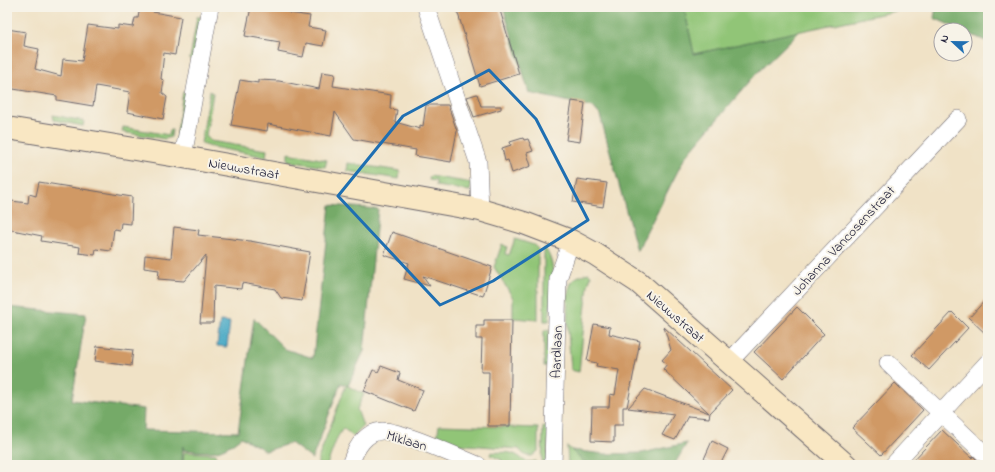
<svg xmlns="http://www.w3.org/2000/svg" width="995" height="472" font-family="'Indie Flower',sans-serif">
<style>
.green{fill:#91c577;stroke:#5a7459}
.forest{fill:#74aa68;stroke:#4b6652}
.water{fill:#44a7c4;stroke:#336480}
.building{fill:#d09965}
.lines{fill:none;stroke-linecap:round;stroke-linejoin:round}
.street-casing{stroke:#6a656c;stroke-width:18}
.secondary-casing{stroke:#6a656c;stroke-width:24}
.street{stroke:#fff;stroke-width:17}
.secondary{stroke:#f9e7c3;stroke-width:22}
.marked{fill:none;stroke:#1f6fb2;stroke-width:3;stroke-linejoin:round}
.labels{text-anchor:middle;stroke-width:4;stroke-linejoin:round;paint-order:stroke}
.street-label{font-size:14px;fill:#22223b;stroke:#f7f3e8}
</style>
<rect width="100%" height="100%" fill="#f7f3e8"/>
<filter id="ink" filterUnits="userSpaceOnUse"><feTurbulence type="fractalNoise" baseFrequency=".025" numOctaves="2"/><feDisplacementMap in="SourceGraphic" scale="8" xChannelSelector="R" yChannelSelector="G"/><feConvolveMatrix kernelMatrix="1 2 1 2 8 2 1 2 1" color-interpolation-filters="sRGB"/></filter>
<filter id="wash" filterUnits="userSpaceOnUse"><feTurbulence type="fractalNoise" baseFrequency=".012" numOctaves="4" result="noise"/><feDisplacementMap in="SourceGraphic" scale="16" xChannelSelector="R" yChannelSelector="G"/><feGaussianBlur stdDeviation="0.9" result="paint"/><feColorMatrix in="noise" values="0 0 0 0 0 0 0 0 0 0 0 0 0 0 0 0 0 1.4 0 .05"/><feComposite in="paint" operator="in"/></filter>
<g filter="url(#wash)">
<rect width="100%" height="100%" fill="#f0e2c6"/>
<!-- green -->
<path class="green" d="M684 7H914L694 54Z
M197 17H201L194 59H190Z
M210 91 213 93 206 135 210 141 267 150 266 157 207 146 201 143Z
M183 92 187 93 178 136 176 138Z
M53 115 84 121 83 126 54 120Z
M123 127 169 135 170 130H172L171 137 165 139 122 132Z
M288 153 327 160 325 167 288 161Z
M348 163 400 171 399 179 347 171Z
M430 176 472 183 470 191 436 186V181L429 180Z
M515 239 534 245 538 249V320L513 318V298L494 267 502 244 507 247 505 254 509 255Z
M544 247C560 267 551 297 549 321H544Z
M589 273 591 276 588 285 579 372 571 370C570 351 564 302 570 286 573 277 580 275 589 273Z
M544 330H549V366H544Z
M346 385 364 394 357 409 363 426 353 436 343 428 337 438 327 465H318V459Z
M439 425 538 428V451L532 456C525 456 523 454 519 449L455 444 437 438Z
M543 427H549L547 461 542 465Z
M567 446 588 465H568Z
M184 452 216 454 215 465H183Z
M491 452C497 453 508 451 514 454 524 458 522 464 536 461V465H500L502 460 490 455Z"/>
<!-- forest -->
<path class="forest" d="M503 7H684L694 54 800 31 756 74 685 157 637 251 600 115 593 107 529 93Z
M936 7H988V42L965 32V30H961L934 18Z
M330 205 378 209 364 351 348 386 341 383 312 459 291 443 266 451 241 437C218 456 212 452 183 450V446L182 465H7V307L86 314 72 400 144 409 143 430 238 432 254 318 285 349 313 358Z
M687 443 674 465H588L571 450 605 454 642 453Z"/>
<!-- water -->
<path class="water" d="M220 321 230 322 227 347 217 346Z"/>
<g id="blocks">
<!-- building -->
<path class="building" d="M140 7H154L153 12 181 17 175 55 164 53 161 79 164 80 162 93 167 97 163 119 127 112 130 92 96 86 93 106 57 100V96L7 88V29L26 32 24 46 39 49 35 69 61 76 63 59 82 61 88 25 118 29V25L133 27 135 18H138Z
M251 7H290L289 13 310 16 308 27 326 30 323 46 306 43 303 57 278 52 280 42 245 36Z
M456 7H499L519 74 480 86Z
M322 72 335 74 333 86 391 95 390 109 397 110 395 122 420 129V125L423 126 426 105H448L457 131 451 162 415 156 416 150 354 139 335 112 331 136 268 124 267 131 231 125 240 80 258 83V80L279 81 319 89Z
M477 94 481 106H501V109L474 117 467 97Z
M572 101 585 103 580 142 566 140Z
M523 138 524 140 528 139 533 151 527 153 531 166 512 173 508 160 505 161 502 148 511 145 510 142Z
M577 179 607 183 603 207 573 202Z
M39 182 132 197 131 224 121 223 120 230 114 229 111 251 96 249 95 255 79 253 80 247 41 241 42 236 7 229 11 201 28 203 29 194 36 196Z
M174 227 199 230 198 235 250 241 310 252 302 301 281 298 275 289 242 283 241 289 214 286 213 323H200L206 255 184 281 158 279 159 270 144 268 145 255 171 258Z
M392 232 492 267 483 296 423 276 430 286 404 279 409 263 384 255Z
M988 297V336L969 318Z
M797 307 824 334 783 379 754 352Z
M952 312 968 328 929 370 912 355Z
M484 320H512L510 426H488L489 372H481L482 339H476V326H484Z
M594 324 610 327 609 334 640 341 627 407H623V425H614V442L591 441 592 407H609L610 394 615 395 619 370 596 366 597 363 587 361Z
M664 327 732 390 710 413 709 418 688 416 675 440 662 435 674 414 628 408 645 389 709 413 663 369 667 364 662 360 671 350Z
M97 346 133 350 131 366 95 361Z
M381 366 400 373 398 380 423 390 414 411 364 391 373 370 378 372Z
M895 383 923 410 881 455 852 428Z
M942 430 972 458 973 456 982 465H909Z
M712 441 728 449 720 465H715L704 459Z"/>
</g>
</g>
<g filter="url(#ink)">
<use href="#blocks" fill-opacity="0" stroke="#6a656c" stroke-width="1"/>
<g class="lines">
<defs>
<path id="street" d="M426 7 478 162 480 210
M183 157 210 7
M729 362 958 119
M888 363 988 457
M350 465C355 450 364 432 382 431 400 430 458 457 478 465
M553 465 558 279 571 241
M893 465 988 362"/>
<path id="secondary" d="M7 128 183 157 480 210 524 223 571 241 595 254 638 282 846 465"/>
</defs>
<!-- street casing -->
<use href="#street" class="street-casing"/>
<!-- secondary casing -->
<use href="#secondary" class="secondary-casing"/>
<!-- street -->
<use href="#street" class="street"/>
<!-- secondary -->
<use href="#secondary" class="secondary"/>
</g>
</g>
<!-- marked area -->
<path class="marked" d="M489 70 536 119 588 220 493 281 440 305 338 196 403 116Z"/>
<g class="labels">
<!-- street labels -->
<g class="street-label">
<text transform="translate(244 168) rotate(10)" y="5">Nieuwstraat</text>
<text transform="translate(843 240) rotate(-47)" y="5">Johanna Vancosenstraat</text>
<text transform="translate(676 316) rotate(41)" y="5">Nieuwstraat</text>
<text transform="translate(556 352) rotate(-88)" y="5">Aardlaan</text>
<text transform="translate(407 440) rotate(17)" y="5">Miklaan</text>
</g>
</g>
<!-- margin -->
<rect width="995" height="472" fill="none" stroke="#f7f3e8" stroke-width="24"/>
<!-- north arrow -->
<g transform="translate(953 42) rotate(292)"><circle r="19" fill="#f7f3e8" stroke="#a29fa3"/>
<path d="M0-3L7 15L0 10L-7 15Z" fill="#1f6fb2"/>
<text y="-6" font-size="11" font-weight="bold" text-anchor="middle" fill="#22223b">N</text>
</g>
</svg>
